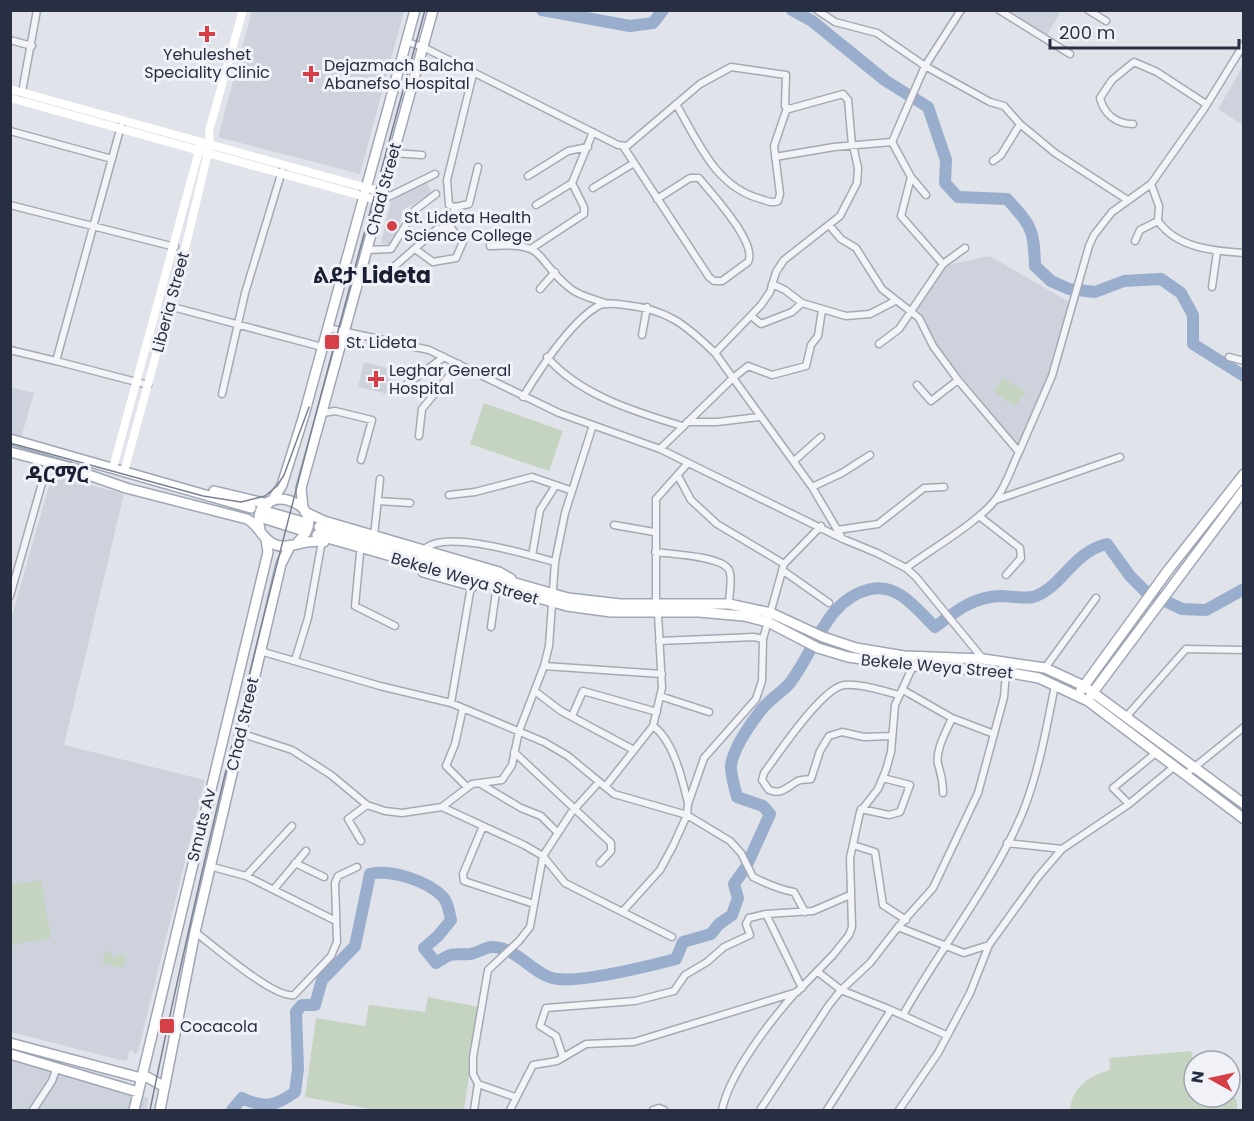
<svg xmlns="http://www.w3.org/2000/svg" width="1254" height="1121" font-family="Poppins,'Noto Sans Ethiopic',sans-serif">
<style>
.built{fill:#ced2dc}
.green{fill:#c4d4c1}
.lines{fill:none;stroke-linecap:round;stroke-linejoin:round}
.river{stroke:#99adcc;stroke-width:12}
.street-casing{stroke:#a5a9b4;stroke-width:9}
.primary-casing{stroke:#9fa6b6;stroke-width:12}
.street{stroke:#f3f4f8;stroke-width:6}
.secondary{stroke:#fff;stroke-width:8}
.primary{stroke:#fff;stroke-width:9}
.tram{stroke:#798094;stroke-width:1.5}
.poi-dot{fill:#d53f46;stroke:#f0f2f7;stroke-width:2}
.labels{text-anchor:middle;stroke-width:6;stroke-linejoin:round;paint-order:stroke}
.poi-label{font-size:16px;fill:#282f42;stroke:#f0f2f7;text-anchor:start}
.street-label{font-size:16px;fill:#282f42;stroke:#f0f2f7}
.district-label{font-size:22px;font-weight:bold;fill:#1a2033;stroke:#f0f2f7}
</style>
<rect width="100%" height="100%" fill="#e0e3ea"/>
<!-- built -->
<path class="built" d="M252 11H404L360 174 218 137Z
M1009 11H1061L1047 35Z
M1243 66V125L1218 109Z
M426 181 432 193 403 210 394 245 381 243 391 201Z
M990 256 1069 302 1046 387 1018 444 942 353 921 313 917 310 947 265Z
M364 362 395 370 388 394 358 387Z
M10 387 34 393 21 438 11 435Z
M52 475 124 494 64 745 205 780 138 1052 135 1054 132 1050 127 1054 129 1059 124 1061 11 1032 10 623Z
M10 1054 149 1098 146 1110H11Z"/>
<!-- green -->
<path class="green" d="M1003 378 1025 392 1016 406 994 392Z
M484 403 563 431 549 471 470 444Z
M41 880 51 938 11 945V885Z
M105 951 112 953V956L115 959 119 954 126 956 123 968 102 963Z
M428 997 479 1007 464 1110H376L305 1097 316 1018 365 1026 369 1005 425 1012Z
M1191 1051 1194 1065V1097H1230V1085L1237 1102V1110H1070C1072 1087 1089 1076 1110 1070L1109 1058Z"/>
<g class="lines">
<!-- river -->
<path class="river" d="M542 10 630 26 653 23 663 10
M792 10 812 21 886 81 928 107 946 160 945 183 958 197 1007 199C1032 226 1034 230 1035 266L1051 281 1069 289 1095 292 1124 281 1161 279 1181 293 1193 315V344L1244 376
M232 1110 242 1098C264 1109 276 1106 295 1092L298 1069 296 1012 302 1005H315L322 980 355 946 370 874C391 869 428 881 443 897 448 902 449 912 451 920L438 936 424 948 436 963C454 951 451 955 470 954 478 953 485 947 492 947 518 947 534 977 558 979 584 982 649 966 676 959L683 942 711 934 719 924 732 915 738 898 734 884 746 867 770 814 763 806 737 797C735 788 730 774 731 765 734 747 751 723 762 709 770 699 781 693 789 684 815 652 825 599 871 589 899 583 918 611 935 627 956 611 973 597 1000 596 1010 596 1023 599 1033 597 1062 588 1072 552 1107 544L1130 576 1146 592 1182 609 1206 610 1244 589"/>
<defs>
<path id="street" d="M817 10 835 22 877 33 925 66 990 102 1004 106 1020 124 1055 153 1126 199
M999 10 1070 54
M1088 10 1106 21
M10 40 32 46
M407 42 423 47 618 145 627 146 700 84 731 67 786 75 785 106 789 109 843 94 848 100 852 145
M473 74 447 180 449 205 455 207 469 204 478 167
M22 92 37 10
M676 104C698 141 715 187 761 199 767 201 772 204 778 201L780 194 774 146 787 108
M1133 124C1116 124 1104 114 1100 98L1112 80 1134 62 1157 72 1206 104
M10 131 112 159
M623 146 709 277 714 281H722L748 262C758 243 711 193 699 178H690L657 199
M393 153 422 155
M775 157 834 147 892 142
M993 161 1001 155 1020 124
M528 176 568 151 588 147
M911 177 901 216 943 264
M1151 184 1204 109 1244 44
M593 188 634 163
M926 195 911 177 892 142 925 66 961 10
M380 201 435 174
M10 205 175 247
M536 205 572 183
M830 226 841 239 856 248 882 289 919 318 933 346 958 380 1019 452C1011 468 1007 484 996 499 980 521 930 550 906 568
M1135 241 1140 230 1158 221
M490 246C550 242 532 258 571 289 580 296 594 299 605 303
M532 248 584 214V207L572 183 593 132
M415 249 433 262 456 258 463 242 451 228
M367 250 391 249 415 210 436 194
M388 272 437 229 451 228 455 207
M772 284 785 290 802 303 846 316 870 314 895 301
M1212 287 1217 252
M540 289 555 272
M169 306 322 347
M822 310 818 336 811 345 806 366 772 375 748 366 733 378 812 487 841 536
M751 316 761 324 792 312 802 303
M328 328 429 350 559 413 660 449 843 539 877 553 906 568 916 577 983 659
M642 335 647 307
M879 344 899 329 943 264 965 248
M10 350 56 361 121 126
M547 357C579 395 636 412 682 426
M1229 357 1244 361
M56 361 148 385
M407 384 444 357
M917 385 931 401 958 380
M222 394 245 293 282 171
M523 397C540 369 570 322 598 306 606 302 616 304 625 305 667 309 686 325 715 353
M323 413 335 411 372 420 361 460
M687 422H717L759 417
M419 436 422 409 459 364
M660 449 733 378 715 353 761 305 770 292 776 272 784 260 840 216 857 183 858 168 853 145
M1019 452 1052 376 1089 246 1094 235 1112 212 1151 184 1159 206 1158 221C1177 248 1213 251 1244 253
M794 461 821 437
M678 476 691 500 717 524 784 564
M812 487 842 473 870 455
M449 495 475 492 532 477 570 490
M996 500 1120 457
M378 501 410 503
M979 516 1020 548 1021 558 1006 575
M614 525 654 532
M837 530 878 524 924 488 944 487
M374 536 380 479
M423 551C440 527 529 555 555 562
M655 552C670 554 722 556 729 570 733 579 729 594 729 604
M360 553 355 606 395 626
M532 556 540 510 556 485
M782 570 829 603
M10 596 48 462
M656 603V499L688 463
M491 627 496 592
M659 641 754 637 763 639
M260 651 380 686 451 703 544 742 568 756 614 794 687 815 730 841 741 853 753 877C765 883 781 890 794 892L805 912
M295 660 308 618 322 541
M544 666 662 674
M1045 668 1096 598
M903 690 952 718C947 730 935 750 938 764 941 775 943 779 943 793
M536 692 561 711 632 749
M660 696 709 712
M451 703 471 586
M463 708 455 744 446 766 467 787
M572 716 583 691 657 712
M1126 717 1186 649 1244 650
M952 718 994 734
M653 726C674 741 682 779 688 803
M240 733 292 750 331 775 367 805 385 811 402 813 442 807 472 784 502 780 512 765 519 731 544 666 549 646 555 562 565 513 593 425
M891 736 864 737 842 732 829 736 820 751 811 779C806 780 800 779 796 782 786 788 781 795 769 790L762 780 764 773C778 754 822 688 844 685 860 683 883 691 899 695
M514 752 611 843V851L600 863
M1186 774 1244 727
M479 783 521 808 541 816 558 833
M605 787 653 726 662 688 658 613
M1129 804 1113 788 1157 752
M442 807 524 845 543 856 565 883 672 937
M861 809 889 815 900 812 910 785 883 778
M483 826 463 874 464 881 534 904
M361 841 348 819 367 805
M1007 843 1062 849
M853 845 875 852 883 905 906 920
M295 863 324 877
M209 866 246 876 336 921
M246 876 292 826
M274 889 306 851
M623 911 660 870 673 846 687 815 688 804 704 758 756 699 762 681 763 639 784 564 821 526
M898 927 964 953 989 945
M195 932C213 945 274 999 294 995L331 956 337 942 335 883 338 876 357 867
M818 972 841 990 891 1010 827 1110
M802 988 766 914 813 911 850 895
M891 1010 946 1035
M903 1015C940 948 995 881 1024 809 1039 770 1047 726 1055 685
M563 1057 556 1036 540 1026 546 1008 635 1001 674 991 685 975 707 962 724 947 750 935 746 924 749 918 766 914
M478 1084 515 1097
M33 1110 52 1081 57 1067
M474 1110 478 1084 473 1074V1057L488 970 519 941 530 927 543 856 571 813 599 782
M510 1110 533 1065 557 1061 586 1044 634 1042 797 992 833 955 849 935 852 927 850 858 860 812 878 789 886 770 891 752 895 705 913 666
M653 1110 659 1108 664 1110
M722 1110C729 1074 771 1020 796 992
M760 1110 829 1005 841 990 870 963 898 927 933 888 978 793 1004 697 1006 672
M899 1110 938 1053 970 993 989 945 1038 877 1062 849 1129 804 1175 766"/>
<path id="primary" d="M10 439 251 508
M10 452 72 468
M66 467 126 488 247 519C259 525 262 540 276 545 290 550 306 538 324 542
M214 491 268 504
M272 501 282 485 304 415 415 10
M303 508 301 488 433 10
M268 512 303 522
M305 512 324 521 499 572 511 579
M266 519 301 530
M319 527 568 598 620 604H729L771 613 823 637 856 648 904 656 983 659 1045 668 1084 686 1244 804
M260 530C248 475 339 503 298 542
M317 535 567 606 611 612H699L744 616 768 622 818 648 848 657 913 666 1006 672 1039 678 1088 701 1244 819
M423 572 473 586
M1081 690 1169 569 1244 474
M1091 695 1244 490
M10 1043 141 1078 147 1077 163 1086
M10 1054 138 1092
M134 1110 268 552 266 539
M160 1110 195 932 281 564 290 546"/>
</defs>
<!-- street casing -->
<use href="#street" class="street-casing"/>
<!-- primary casing -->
<use href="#primary" class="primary-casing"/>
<!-- street -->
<use href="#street" class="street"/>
<!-- secondary -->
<path class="secondary" d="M10 89 382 192
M10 98 380 201
M113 468 200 147
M124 472 187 241 210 144 209 131 243 10"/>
<!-- primary -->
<use href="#primary" class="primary"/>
<!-- tram -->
<path class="tram" d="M10 443 203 496 241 502 265 496 277 486 284 475 309 407
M150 1110C226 740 325 375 425 10"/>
</g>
<!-- markers -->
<g class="poi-dot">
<path d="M204 25h6v6h6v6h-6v6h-6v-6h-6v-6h6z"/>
<path d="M308 65h6v6h6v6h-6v6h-6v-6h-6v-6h6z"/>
<circle cx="392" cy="226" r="6"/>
<rect x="324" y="334" width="16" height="16" rx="3"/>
<path d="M373 370h6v6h6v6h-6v6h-6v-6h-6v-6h6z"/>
<rect x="159" y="1018" width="16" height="16" rx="3"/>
</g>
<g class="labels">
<!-- poi labels -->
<g class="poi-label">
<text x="207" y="60" text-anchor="middle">Yehuleshet<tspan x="207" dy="18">Speciality Clinic</tspan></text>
<text x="324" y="71">Dejazmach Balcha<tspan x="324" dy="18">Abanefso Hospital</tspan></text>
<text x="404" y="223">St. Lideta Health<tspan x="404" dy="18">Science College</tspan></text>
<text x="346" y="348">St. Lideta</text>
<text x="389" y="376">Leghar General<tspan x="389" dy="18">Hospital</tspan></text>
<text x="180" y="1032">Cocacola</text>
</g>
<!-- street labels -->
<g class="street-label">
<text transform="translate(383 189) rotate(-75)" y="6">Chad Street</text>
<text transform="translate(170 302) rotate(-75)" y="6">Liberia Street</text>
<text transform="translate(465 578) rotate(16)" y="6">Bekele Weya Street</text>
<text transform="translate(937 666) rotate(5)" y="6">Bekele Weya Street</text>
<text transform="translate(242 724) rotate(-77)" y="6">Chad Street</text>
<text transform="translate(201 825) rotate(-76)" y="6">Smuts Av</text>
</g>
<!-- district labels -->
<g class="district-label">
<text x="372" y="283">ልደታ Lideta</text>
<text x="57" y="482">ዳርማር</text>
</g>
</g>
<!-- border -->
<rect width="1254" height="1121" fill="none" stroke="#282f42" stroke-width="24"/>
<!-- north arrow -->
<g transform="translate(1212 1079) rotate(278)"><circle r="28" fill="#f0f2f7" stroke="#a0a4af" stroke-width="1.5"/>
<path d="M0-4.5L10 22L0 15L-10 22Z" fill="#d53f46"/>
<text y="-9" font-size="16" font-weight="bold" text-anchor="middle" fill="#282f42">N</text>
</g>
<!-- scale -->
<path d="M1050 39v9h189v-9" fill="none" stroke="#282f42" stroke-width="3"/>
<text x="1059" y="39" font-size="18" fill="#282f42" stroke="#f0f2f7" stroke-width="4.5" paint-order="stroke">200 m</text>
</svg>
